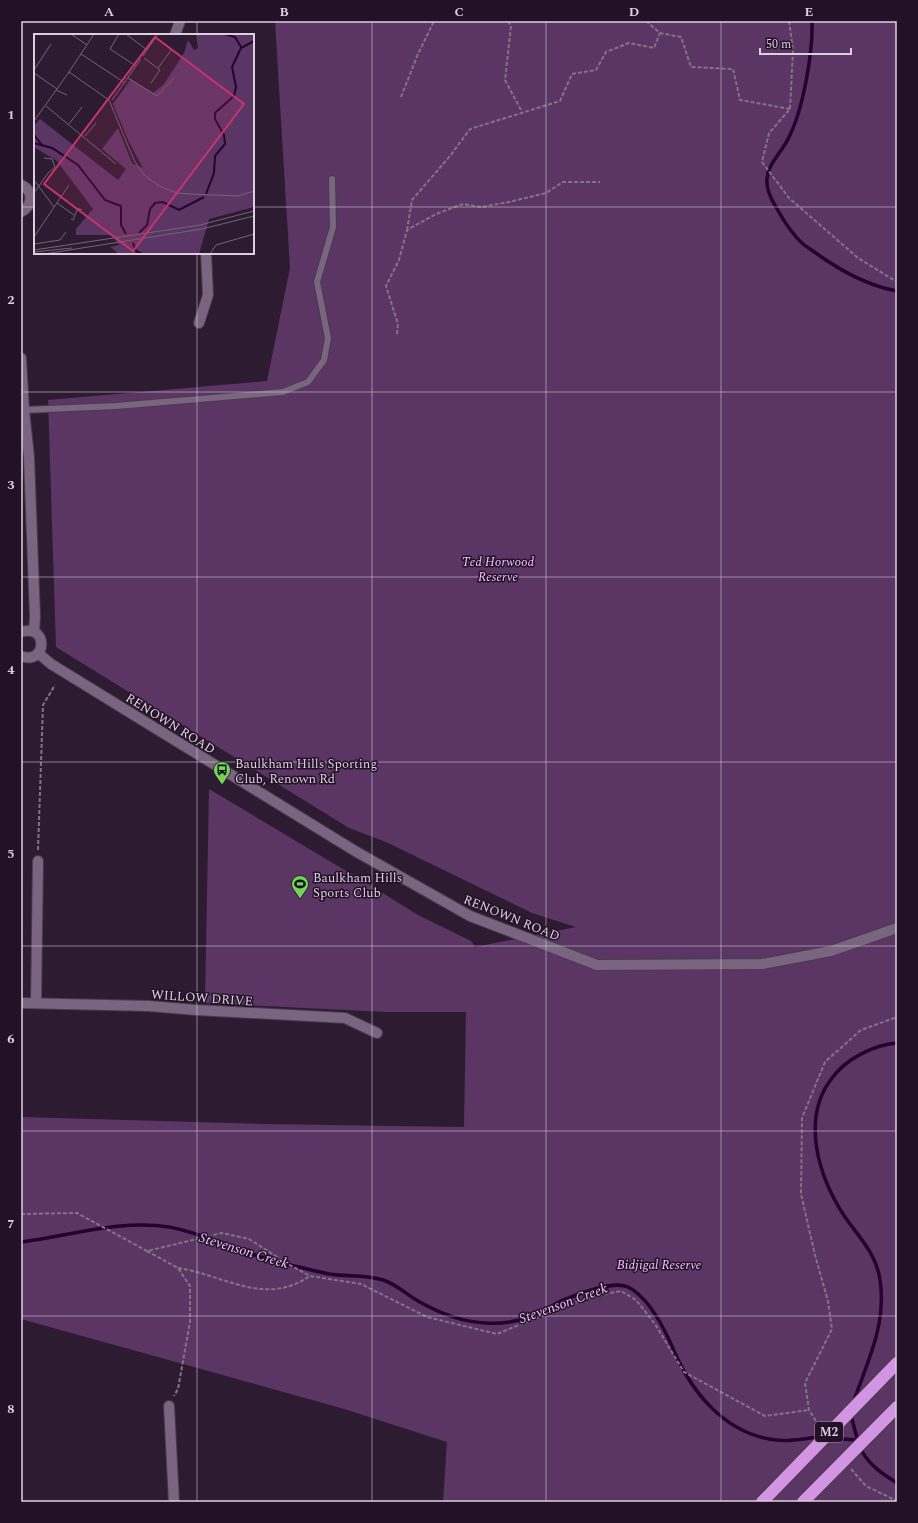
<svg xmlns="http://www.w3.org/2000/svg" width="918" height="1523" font-family="Spectral,serif">
<style>
.green{fill:#5b3664}
.lines{fill:none;stroke-linecap:round;stroke-linejoin:round}
.stream{stroke:#260030;stroke-width:3.5}
.service-casing{stroke:#493b4c;stroke-width:8}
.minor-casing{stroke:#493b4c;stroke-width:12}
.secondary-casing{stroke:#493b4c;stroke-width:12}
.path{stroke:#827486;stroke-width:2;stroke-dasharray:4 2;stroke-linecap:butt}
.service{stroke:#79657f;stroke-width:6}
.minor{stroke:#79657f;stroke-width:10}
.secondary{stroke:#79657f;stroke-width:10}
.motorway-bridge-casing{stroke:#493b4c;stroke-width:14;stroke-linecap:butt}
.motorway-bridge{stroke:#d395e3;stroke-width:12}
.grid{fill:none;stroke:#dcd0df;stroke-width:1;stroke-opacity:0.55}
.labels{text-anchor:middle;stroke-width:3;stroke-linejoin:round;paint-order:stroke}
.shield{fill:#231227;stroke:#a497a8;stroke-width:1}
.shield-label{font-size:12px;font-weight:bold;fill:#dcd0df}
.park-label{font-size:13px;font-style:italic;fill:#f2c3fe;stroke:#231227}
.street-label{font-size:13px;fill:#dcd0df;stroke:#231227}
.poi-label{font-size:13px;fill:#dcd0df;stroke:#231227;text-anchor:start}
.water-label{font-size:14px;font-style:italic;fill:#f2c3ff;stroke:#231227}
.inset-river{fill:none;stroke:#260030;stroke-width:2}
.inset-road{fill:none;stroke:#736477;stroke-width:1}
.view{fill:#c6346f;fill-opacity:0.15;stroke:#c6346f;stroke-width:2}
.inset-edge{fill:none;stroke:#dcd0df;stroke-width:2}
.neatline{fill:none;stroke:#dcd0df;stroke-width:1.5}
.grid-label{font-size:13px;text-anchor:middle;font-weight:bold;fill:#dcd0df}
</style>
<rect width="100%" height="100%" fill="#2d1c31"/>
<!-- green -->
<path class="green" d="M275 21H897V1502H443L447 1442 341 1408 21 1319V1117L263 1124 464 1127 466 1012H386L205 1003 209 789 368 884 418 915 471 941 475 947 576 927 532 913 386 842 349 828 56 647 48 400 267 381 290 268Z"/>
<g class="lines">
<!-- stream -->
<path class="stream" d="M812 21C813 53 803 111 788 139 782 152 768 163 767 179 766 188 771 199 776 207 783 220 792 234 803 244 808 248 815 252 820 256 843 272 869 286 897 291
M21 1242C70 1236 120 1219 169 1227 208 1234 246 1255 285 1264 300 1267 315 1271 329 1274 347 1277 366 1274 383 1280 396 1284 406 1294 418 1301 439 1313 461 1322 486 1323 501 1324 516 1322 530 1317 542 1313 552 1305 563 1300 578 1294 613 1280 628 1287 648 1297 662 1324 671 1344 689 1389 723 1434 776 1440 790 1442 806 1438 821 1437
M853 1403C867 1363 887 1324 880 1280 877 1255 859 1237 845 1217 819 1178 800 1119 832 1078 846 1059 873 1045 897 1043
M852 1413V1419L858 1442
M829 1438 857 1440
M860 1448C869 1465 881 1473 897 1483"/>
<defs>
<path id="service" d="M24 410 116 406 283 392 308 382 324 360 328 338 317 282 333 227 332 179"/>
<path id="minor" d="M175 35 180 21
M21 185C34 190 33 206 21 212
M199 323 208 295 206 253
M21 358 24 410 29 457 35 617 34 631
M21 1003 149 1006 196 1010 345 1018 377 1033
M36 1003 38 861
M169 1406 174 1502"/>
<path id="secondary" d="M21 632C49 623 47 666 21 656
M38 653 51 664 355 851 470 916 597 965 762 964 831 951 897 928"/>
</defs>
<!-- service casing -->
<use href="#service" class="service-casing"/>
<!-- minor casing -->
<use href="#minor" class="minor-casing"/>
<!-- secondary casing -->
<use href="#secondary" class="secondary-casing"/>
<!-- path -->
<path class="path" d="M508 21 511 26 505 80 522 112
M646 21 660 33 681 37 691 67 733 69 740 100 790 109
M789 21 793 50 790 109 769 133 762 162 789 198 858 258 897 282
M401 97 418 54 434 21
M407 230 412 200 450 156 470 129 560 101 572 74 596 70 606 52 629 43 654 48 660 33
M397 334 398 324 386 286 399 260 407 230 436 214 463 204 481 207 509 202 546 193 563 182H600
M38 850 43 705 55 685
M21 1214 77 1213 147 1251 222 1233 249 1239 288 1264 310 1276 361 1284 427 1317 497 1334 568 1305 599 1295 621 1291 636 1300 655 1324 684 1372 765 1416 809 1410
M147 1251 178 1268 190 1286V1322L178 1389 174 1396
M178 1268C225 1275 264 1307 310 1276
M819 1426 809 1410 805 1383 832 1329 828 1301 815 1255 801 1194 802 1118 825 1062 861 1030 897 1017
M851 1469 866 1486 897 1501"/>
<!-- service -->
<use href="#service" class="service"/>
<!-- minor -->
<use href="#minor" class="minor"/>
<!-- secondary -->
<use href="#secondary" class="secondary"/>
<defs>
<path id="motorway-bridge" d="M762 1502 897 1363
M803 1502 897 1407"/>
</defs>
<!-- motorway-bridge casing -->
<use href="#motorway-bridge" class="motorway-bridge-casing"/>
<!-- motorway-bridge -->
<use href="#motorway-bridge" class="motorway-bridge"/>
</g>
<!-- grid -->
<path class="grid" d="M197 21V35M372 21V1502M546 21V1502M721 21V1502M21 207H35M253 207H897M197 253V1502M21 392H897M21 577H897M21 762H897M21 946H897M21 1131H897M21 1316H897"/>
<!-- icons -->
<defs>
<symbol id="bus-pin" viewBox="-11 -11 22 30"><path d="M0 17L-7.5 6A9.5 9.5 0 1 1 7.5 6Z" fill="#75d25b" stroke="#231227"/><path d="M-5-6H5V4H4V6H2V4H-2V6H-4V4H-5ZM-3.5-4V0h7V-4ZM-3.5 1.2v1.5H-2V1.2ZM2 1.2v1.5H3.5V1.2Z" fill="#111"/></symbol>
<symbol id="stadium-pin" viewBox="-11 -11 22 30"><path d="M0 17L-7.5 6A9.5 9.5 0 1 1 7.5 6Z" fill="#75d25b" stroke="#231227"/><path d="M0-5a6.5 5 0 1 0 0 10a6.5 5 0 1 0 0-10ZM-3.5-1.8h7v3.6h-7Z" fill="#111"/></symbol>
</defs>
<g fill-rule="evenodd">
<use href="#bus-pin" x="212" y="760" width="20" height="27"/>
<use href="#stadium-pin" x="290" y="874" width="20" height="27"/>
</g>
<g class="labels">
<!-- shield labels -->
<rect class="shield" x="815" y="1422" width="28" height="20" rx="3"/>
<g class="shield-label">
<text x="829" y="1436">M2</text>
</g>
<!-- park labels -->
<g class="park-label">
<text x="498" y="566">Ted Horwood<tspan x="498" dy="15">Reserve</tspan></text>
<text x="659" y="1269">Bidjigal Reserve</text>
</g>
<!-- street labels -->
<g class="street-label">
<text transform="translate(171 723) rotate(32)" y="5">RENOWN ROAD</text>
<text transform="translate(512 917) rotate(22)" y="5">RENOWN ROAD</text>
<text transform="translate(202 997) rotate(4)" y="5">WILLOW DRIVE</text>
</g>
<!-- poi labels -->
<g class="poi-label">
<text x="235" y="768">Baulkham Hills Sporting<tspan x="235" dy="15">Club, Renown Rd</tspan></text>
<text x="313" y="882">Baulkham Hills<tspan x="313" dy="15">Sports Club</tspan></text>
</g>
<!-- water labels -->
<g class="water-label">
<text transform="translate(244 1250) rotate(17)" y="5">Stevenson Creek</text>
<text transform="translate(563 1303) rotate(-20)" y="5">Stevenson Creek</text>
</g>
</g>
<!-- overview -->
<g transform="translate(34 34)">
<rect width="220" height="220" fill="#2d1c31"/>
<path d="M162 0H220V173L175 185 165 220H85L76 213 85 211 78 201H42V195L59 175 23 127 0 113V92L6 85 84 146 92 135 68 115 84 94 98 129 109 134 95 108 79 70 97 45 119 59 130 50 150 19 154 6 160 16 164 14Z" fill="#5b3664"/>
<path class="inset-river" d="M190 0 201 3 207 13M0 101 8 111M0 109 18 114 44 131 71 166 87 172V191L92 200M172 160 180 139 181 122 191 110 190 101 181 85V79L200 62 202 53 198 33 207 14 220 7M105 199 113 191 116 175 121 169 129 168 145 176 170 163M99 209 102 217 108 220"/>
<path class="inset-road" d="M37 0 53 11M85 0 76 15 102 32M92 0 113 16M47 20 91 49M109 22 124 0M110 24 126 36 117 49M124 34 138 15M0 36 17 10M35 38 60 0M0 39 23 55M94 44 123 62 140 44M22 56 33 61M78 66 107 25M12 72 82 130M0 87 35 38 75 66 100 126 109 140 125 152 143 159 155 160 204 162 220 157M35 90 48 73M51 102 62 89M0 146 20 173M0 159 14 139 21 133 18 125 10 124M23 169 40 181M37 185 39 186 44 174 48 176M0 203 35 151M0 210 26 206 32 198M0 216 166 191 220 177M0 218 38 214M10 220 168 195 220 182M176 220 182 211 220 200"/>
<path class="view" d="M121 3 210 70 99 217 10 150Z"/>
<rect width="220" height="220" class="inset-edge"/>
</g>
<!-- border -->
<rect width="918" height="1523" fill="none" stroke="#231227" stroke-width="44"/>
<!-- scale -->
<path d="M760 48v6h91v-6" fill="none" stroke="#dcd0df" stroke-width="2"/>
<text x="766" y="48" font-size="12" fill="#dcd0df" stroke="#231227" stroke-width="3" paint-order="stroke">50 m</text>
<rect x="22" y="22" width="874" height="1479" class="neatline"/>
<g class="grid-label">
<text x="109" y="16">A</text>
<text x="284" y="16">B</text>
<text x="459" y="16">C</text>
<text x="634" y="16">D</text>
<text x="809" y="16">E</text>
<text x="11" y="119">1</text>
<text x="11" y="304">2</text>
<text x="11" y="489">3</text>
<text x="11" y="674">4</text>
<text x="11" y="858">5</text>
<text x="11" y="1043">6</text>
<text x="11" y="1228">7</text>
<text x="11" y="1413">8</text>
</g>
</svg>
